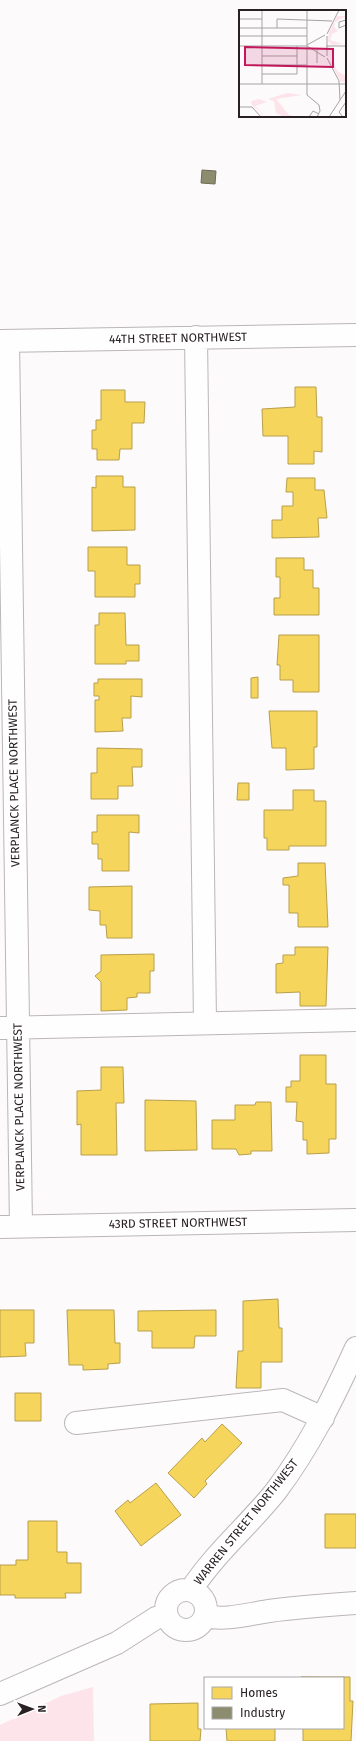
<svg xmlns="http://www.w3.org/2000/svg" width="356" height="1741" font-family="'Fira Sans',sans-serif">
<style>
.green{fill:#fde4eb}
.homes{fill:#f6d55c;stroke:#b89f4b}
.industry{fill:#8c8c6e;stroke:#6e6c57}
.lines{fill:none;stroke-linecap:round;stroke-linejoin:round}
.minor-casing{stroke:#bbb6b7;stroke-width:24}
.minor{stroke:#fffefe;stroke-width:22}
.labels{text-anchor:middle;stroke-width:4;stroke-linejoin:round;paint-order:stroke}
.street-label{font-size:12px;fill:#282022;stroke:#fff}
.inset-road{fill:none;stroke:#a7a3a4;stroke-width:1}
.view{fill:#c2185b;fill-opacity:0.15;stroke:#c2185b;stroke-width:2}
.inset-edge{fill:none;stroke:#282022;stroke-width:2}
</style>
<rect width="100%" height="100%" fill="#fcfafb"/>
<!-- green -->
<path class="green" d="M93 1687 94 1741H0V1725L61 1696Z"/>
<!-- homes -->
<path class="homes" d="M295 387H316L317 417H322V452L314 451V464H288V436H263L262 409 295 407Z
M101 390H125V402H145L144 423H132V449H120L119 460H97V449H92V430H96V420H101Z
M96 476H123V487H135V530L92 531V487L96 488Z
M287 478H315V490H324L327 518H318L319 537 272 538V520H282V506H293V492H286Z
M88 547H127V565H140V584H135V597H95V571H88Z
M276 558H304V570H313V588H319V615H274V598H280V577H276Z
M99 613H125L126 645H139V661H126V664H95V625H99Z
M279 635H319V692H293V680H280V665H277Z
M258 677V698H251V678Z
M98 679H142V697L131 696V718H122L123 731 95 732V700H99V696H94V683H98Z
M269 711H317V747H314V769L286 770V748H272Z
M97 748 142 749V767H132L133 786H118V799H91V773H97Z
M238 783H249V800H237Z
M293 790H314V801H326V846H289V850H267V838H264V810H293Z
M97 815H139V833L129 832V871H102V859H98V844H92V832H97Z
M298 863H325L328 927H298V913H289V885H283V878L298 876Z
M132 886V938H107L106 925H100V911L89 910V887Z
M295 947H328L326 1006H300V992L276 993V964L283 963V955H295Z
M154 954V971H150V993H137V997L127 998V1010L101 1011V982L95 976 101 971V955Z
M300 1055H326V1084H336V1139H329V1153L307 1154V1140H303V1122L296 1121 297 1102H286V1087H291V1081H300Z
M101 1067H123L124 1103H116L117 1155H81V1124L77 1125V1091L101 1090Z
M145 1100 196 1101 197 1150 145 1151Z
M256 1102H271L272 1151H251V1154L239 1155 236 1149H212V1120H235V1105H255Z
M278 1299 279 1328H282V1362H261V1388H236L238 1351H243V1301Z
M0 1310H34V1343H25L26 1356 0 1357Z
M67 1310H114L115 1343H120V1363L108 1364V1369L83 1370V1365H69Z
M216 1310V1336H195L194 1348H152V1331H138V1311Z
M15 1393H41V1421H15Z
M222 1424 242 1443 205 1481 207 1484 194 1498 168 1473 202 1438 205 1442Z
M156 1483 181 1515 141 1546 115 1511 128 1500 130 1503Z
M325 1514H356V1548H325Z
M28 1521H57V1552H67V1563H81V1593H65L66 1598H15V1595H0V1565H16V1560H28Z
M301 1677H350V1701H353L351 1741H303V1728H343V1678Z
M198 1703V1729H201L200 1741H150V1704Z
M226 1728H275V1741H227Z"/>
<!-- industry -->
<path class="industry" d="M202 170 216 171 215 184 201 183Z"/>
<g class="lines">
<defs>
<path id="minor" d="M196 337 205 1023
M0 341 356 335
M8 341 21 1226
M0 1028 356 1020
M0 1227 356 1220
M76 1423 283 1400 323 1418
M166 1610a20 20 0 1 1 40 0a20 20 0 1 1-40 0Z
M191 1590C215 1553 249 1525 276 1491 309 1447 333 1399 356 1348
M205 1616C226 1621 248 1614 269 1611 298 1607 327 1605 356 1603
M0 1694 117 1643 156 1618 166 1615"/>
</defs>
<!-- minor casing -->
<use href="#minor" class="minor-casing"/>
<!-- minor -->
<use href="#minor" class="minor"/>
</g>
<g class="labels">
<!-- street labels -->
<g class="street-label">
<text transform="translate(178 338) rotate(-1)" y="4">44TH STREET NORTHWEST</text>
<text transform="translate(14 783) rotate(-91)" y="4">VERPLANCK PLACE NORTHWEST</text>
<text transform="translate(19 1107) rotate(-91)" y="4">VERPLANCK PLACE NORTHWEST</text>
<text transform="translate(178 1223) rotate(-1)" y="4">43RD STREET NORTHWEST</text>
<text transform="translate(246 1522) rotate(-51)" y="4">WARREN STREET NORTHWEST</text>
</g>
</g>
<!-- overview -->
<g transform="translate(239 10)">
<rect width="107" height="107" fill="#fcfafb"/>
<path d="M98 6H107L96 12 95 17 99 21 93 24 91 30 104 34 93 35 89 31 90 23ZM91 52H95L98 61 107 66V72H102ZM48 83 63 85 37 89 50 105 58 107H45L37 103 35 91 29 89ZM20 89 28 92 16 96 27 107 13 95 12 91Z" fill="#fde4eb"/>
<path class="inset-road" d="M23 0V74M68 0V85L80 95 81 101 78 107M0 9H23M107 10 100 12V18L107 15M0 18H68M38 18V9L93 11M88 24 100 0M0 26H68M88 26V46M68 35 86 25M0 36H68L86 47M87 36H107M78 40V53M23 46H58M88 48 100 71 101 90M23 55H68M23 64H58V36M0 74H107M0 97H13L22 107M70 107 74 101 80 104M90 107 107 81M104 107 100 102 107 92"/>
<path class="view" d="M6 37 94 39V57L6 55Z"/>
<rect width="107" height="107" class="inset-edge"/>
</g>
<!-- legend -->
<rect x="204" y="1677" width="140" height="52" fill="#ffffff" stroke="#a9a6a7"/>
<rect x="212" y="1687" width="20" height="12" fill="#f6d55c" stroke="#a9a6a7"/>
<text x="240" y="1697" font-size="12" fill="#282022">Homes</text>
<rect x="212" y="1707" width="20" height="12" fill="#8c8c6e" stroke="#a9a6a7"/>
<text x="240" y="1717" font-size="12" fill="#282022">Industry</text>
<!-- north arrow -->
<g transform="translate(32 1709) rotate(89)" stroke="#ffffff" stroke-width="3" paint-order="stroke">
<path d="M0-3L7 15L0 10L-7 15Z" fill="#282022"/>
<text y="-6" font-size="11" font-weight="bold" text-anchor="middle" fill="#282022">N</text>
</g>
</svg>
